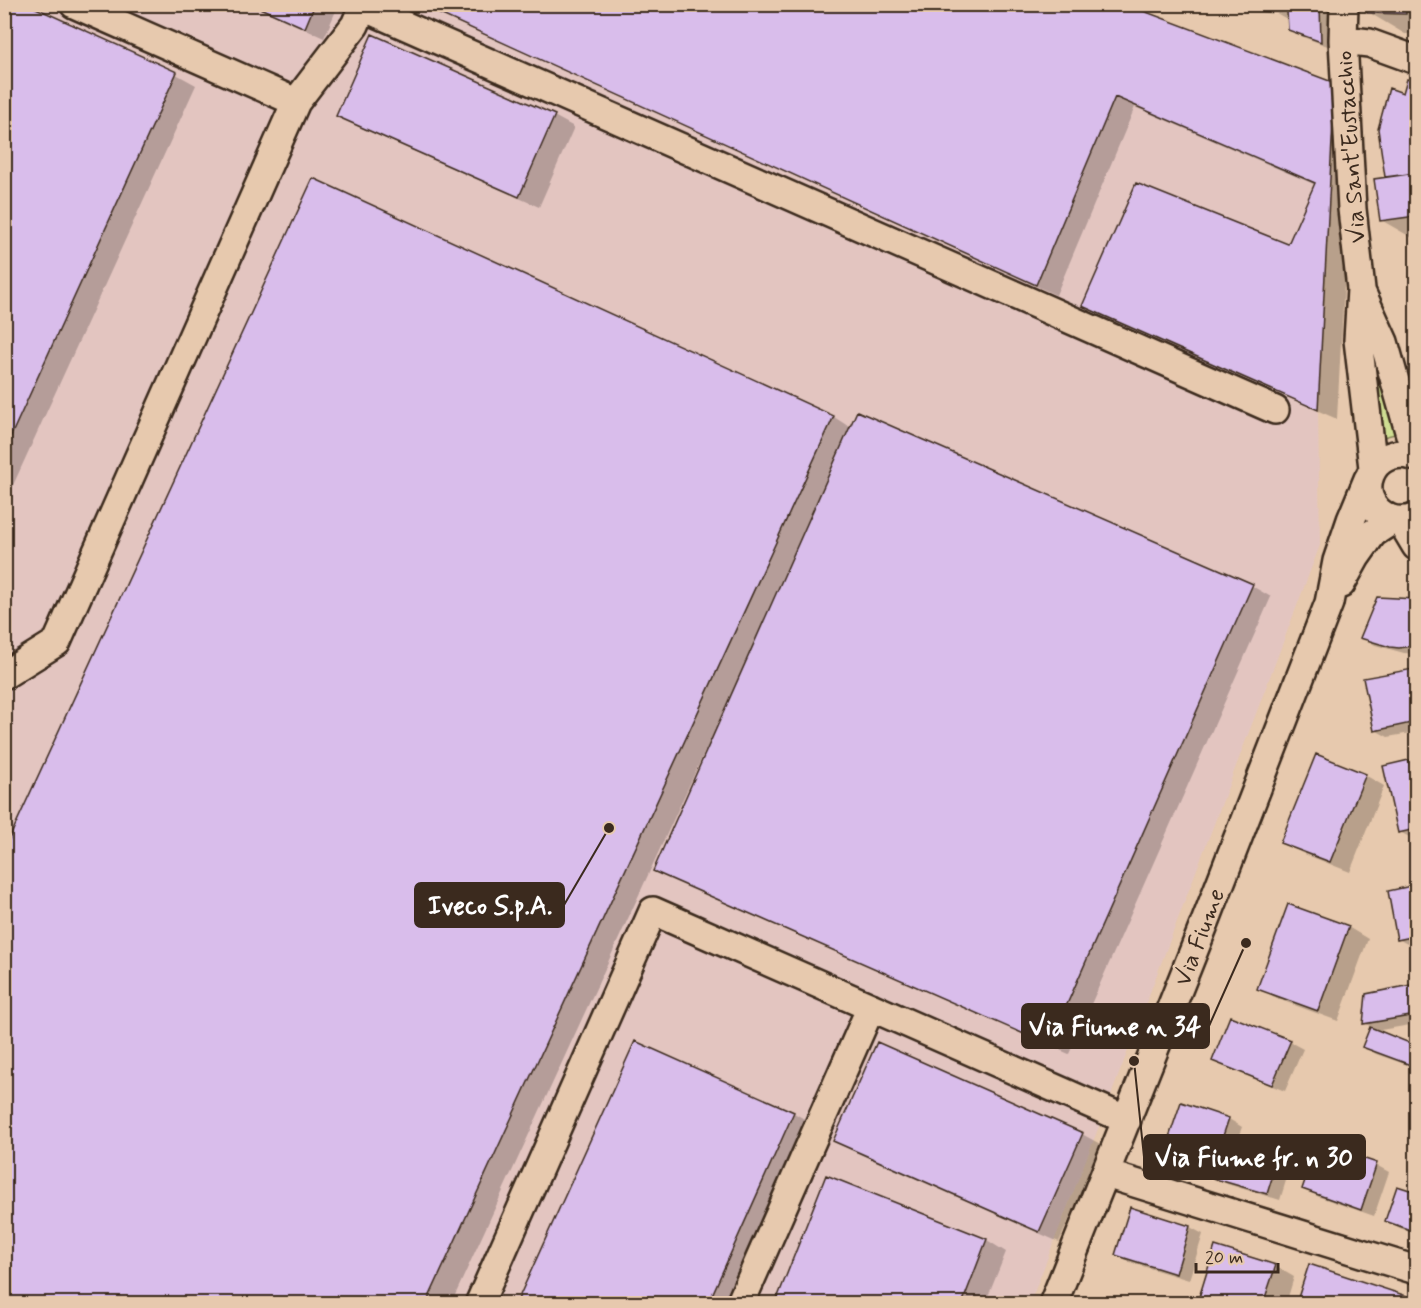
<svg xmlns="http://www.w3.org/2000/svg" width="1421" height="1308" font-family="Mynerve,sans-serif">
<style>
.built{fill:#e3c5c0}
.green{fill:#cfde92;stroke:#858458;stroke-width:1.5}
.shadow{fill:#0003}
.building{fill:#d9bdeb;stroke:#3b2a1e;stroke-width:1.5}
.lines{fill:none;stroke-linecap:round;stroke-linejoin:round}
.minor-casing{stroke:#3b2a1e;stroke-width:32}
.minor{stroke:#e7c9ae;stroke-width:27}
.labels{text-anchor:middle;stroke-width:5;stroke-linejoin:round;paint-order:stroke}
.street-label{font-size:24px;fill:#3b2a1e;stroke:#e7c9ae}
.leader{fill:none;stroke:#3b2a1e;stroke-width:2}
.callout-dot{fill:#3b2a1e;stroke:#e7c9ae;stroke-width:2}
.callout{fill:#3b2a1e;stroke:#3b2a1e;stroke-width:2}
.callout-label{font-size:26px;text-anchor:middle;font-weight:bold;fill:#fff}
</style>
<rect width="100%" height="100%" fill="#e7c9ae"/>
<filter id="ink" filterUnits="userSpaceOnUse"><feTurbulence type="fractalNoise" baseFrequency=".0167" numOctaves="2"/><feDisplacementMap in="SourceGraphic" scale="12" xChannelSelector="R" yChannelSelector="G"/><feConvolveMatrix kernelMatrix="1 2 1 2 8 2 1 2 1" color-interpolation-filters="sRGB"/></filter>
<g filter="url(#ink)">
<!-- built -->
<path class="built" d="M5 5H1125L1335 83 1318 410 1320 545 1105 1111 1030 1303 5 1304Z"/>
<!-- green -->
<path class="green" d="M1381 366 1395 434 1383 437 1370 367Z"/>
<!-- shadow -->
<path class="shadow" d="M4 4H23L176 74 196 85 4 505Z
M249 4H339L324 38Z
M417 4H1143L1144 14 1354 96 1337 419 1103 317 1084 306 1289 246 1316 185 1135 107 1056 295Z
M1216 4H1323L1332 10 1333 48 1303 37 1289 29V18H1285L1273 11 1272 14Z
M1368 4H1416V34H1405L1368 12Z
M1408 81 1416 84V240L1381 220 1387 178 1379 130 1404 95Z
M337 115 554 116 574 127 539 207 357 126Z
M314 180 834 417 851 428 1252 586 1271 597 1069 1054 675 881 655 870 708 752 705 751 451 1304H4Z
M1378 598 1416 601V654L1404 653 1375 645 1362 637Z
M1412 670 1416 673V732L1388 737 1375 730Z
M1408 762 1416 766V838L1413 839 1400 832Z
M1365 775 1384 786 1350 872 1302 853 1282 842Z
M1416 887V945L1411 946 1398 939 1390 892Z
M1348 927 1368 939 1338 1021 1278 999 1259 988Z
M1416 985V1024L1375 1031 1407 1044 1416 1042V1068L1376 1054 1364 1046 1371 1027 1365 1023 1367 995Z
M1290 1042 1303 1049 1285 1091 1227 1068 1214 1061Z
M636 1043 794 1113 813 1124 733 1304H518Z
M1182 1104 1229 1119 1242 1127 1233 1151 1276 1163 1289 1171 1280 1200 1227 1184 1214 1177 1215 1175 1177 1162 1165 1154Z
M1082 1134 1102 1145 1059 1242 855 1152 835 1140Z
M1376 1165 1389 1172 1374 1216 1317 1196 1304 1188Z
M827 1177 987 1240 1006 1252 985 1304H777Z
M1416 1183V1234L1400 1228 1387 1221 1414 1193Z
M1131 1209 1190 1227 1203 1234 1189 1280 1129 1262 1117 1255Z
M1275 1266 1294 1277 1286 1304H1199Z"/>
<!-- building -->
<path class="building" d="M4 4H27L177 72 4 451Z
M251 4H315L305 28Z
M418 4H1125L1335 83 1318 410 1082 306 1136 183 1288 244 1315 183 1115 97 1036 285Z
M1270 4H1320L1321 42 1288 30 1287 11 1271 12Z
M1367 4H1406V14L1367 13Z
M372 34 555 115 519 197 336 116Z
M1407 79 1416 82V173L1385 177 1378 129 1389 88 1403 93Z
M1416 173V216L1380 221 1374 179Z
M313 178 834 416 426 1304H4V850Z
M857 411 1253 584 1049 1045 653 871Z
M1377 597 1416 599V645L1399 648 1390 647 1360 638Z
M1413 669 1416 688V722L1374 731 1363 678Z
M1316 754 1366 774 1330 862 1280 843Z
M1409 760 1411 772 1416 771V829L1398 833 1383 766Z
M1416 885V936L1397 940 1388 891Z
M1288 904 1349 926 1318 1011 1257 989Z
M1416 984V1015L1363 1024 1366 994Z
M1230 1016 1291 1040 1272 1085 1212 1061Z
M1370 1027 1407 1042 1416 1041V1067L1362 1047Z
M635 1041 794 1112 708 1304H516Z
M877 1042 1083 1133 1039 1232 833 1141Z
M1181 1102 1229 1118 1211 1172 1163 1155Z
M1318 1143 1377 1163 1361 1210 1302 1189Z
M1222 1146 1277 1162 1267 1194 1212 1178Z
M826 1175 987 1239 962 1304H775Z
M1416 1180V1232L1385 1221 1397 1186 1413 1191Z
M1130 1207 1190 1226 1176 1274 1115 1255Z
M1215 1246 1276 1265 1263 1304H1197Z
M1309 1264 1416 1299V1304H1296Z"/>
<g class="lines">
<defs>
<path id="minor" d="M74 4 296 102
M1344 4 1343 40 1352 209 1361 289 1358 340 1373 468
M363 7 1275 410
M1343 40 1369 43 1416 60
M1361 291 1384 342 1416 456
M1416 457C1370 441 1349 500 1389 518 1399 522 1407 521 1416 517
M1401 521 1416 546
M1341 584 1356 557 1373 533 1393 520
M4 675 57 642 296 102 355 25 364 4
M1106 1174 1416 1270
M479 1304 653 911 1127 1120
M740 1304 871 1007
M1053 1304 1206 920 1329 603 1337 561 1351 520 1368 479"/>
</defs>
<!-- minor casing -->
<use href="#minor" class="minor-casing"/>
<!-- minor -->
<use href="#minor" class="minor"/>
</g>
</g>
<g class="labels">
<!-- street labels -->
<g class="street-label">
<text transform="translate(1350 147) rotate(-94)" y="8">Via Sant'Eustacchio</text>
<text transform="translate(1199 937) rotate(-69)" y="8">Via Fiume</text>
</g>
</g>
<!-- callouts -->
<path class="leader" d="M609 828L564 905M1246 943L1209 1026M1134 1061L1144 1157"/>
<g class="callout-dot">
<circle cx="609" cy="828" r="6"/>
<circle cx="1246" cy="943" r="6"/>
<circle cx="1134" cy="1061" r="6"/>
</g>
<g class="callout">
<rect x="415" y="883" width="149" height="44" rx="6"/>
<rect x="1022" y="1004" width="187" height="44" rx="6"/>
<rect x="1144" y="1135" width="221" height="44" rx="6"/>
</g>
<g class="callout-label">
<text x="490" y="914">Iveco S.p.A.</text>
<text x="1115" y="1035">Via Fiume n 34</text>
<text x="1254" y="1166">Via Fiume fr. n 30</text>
</g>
<!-- margin -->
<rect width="1421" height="1308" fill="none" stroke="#e7c9ae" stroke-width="24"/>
<rect x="12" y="12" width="1397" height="1284" fill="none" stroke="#3b2a1e" stroke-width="2" filter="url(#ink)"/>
<!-- scale -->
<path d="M1196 1263v9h82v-9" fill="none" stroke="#3b2a1e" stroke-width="3"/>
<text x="1205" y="1263" font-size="18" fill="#3b2a1e" stroke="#e7c9ae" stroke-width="4.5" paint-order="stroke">20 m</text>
</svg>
